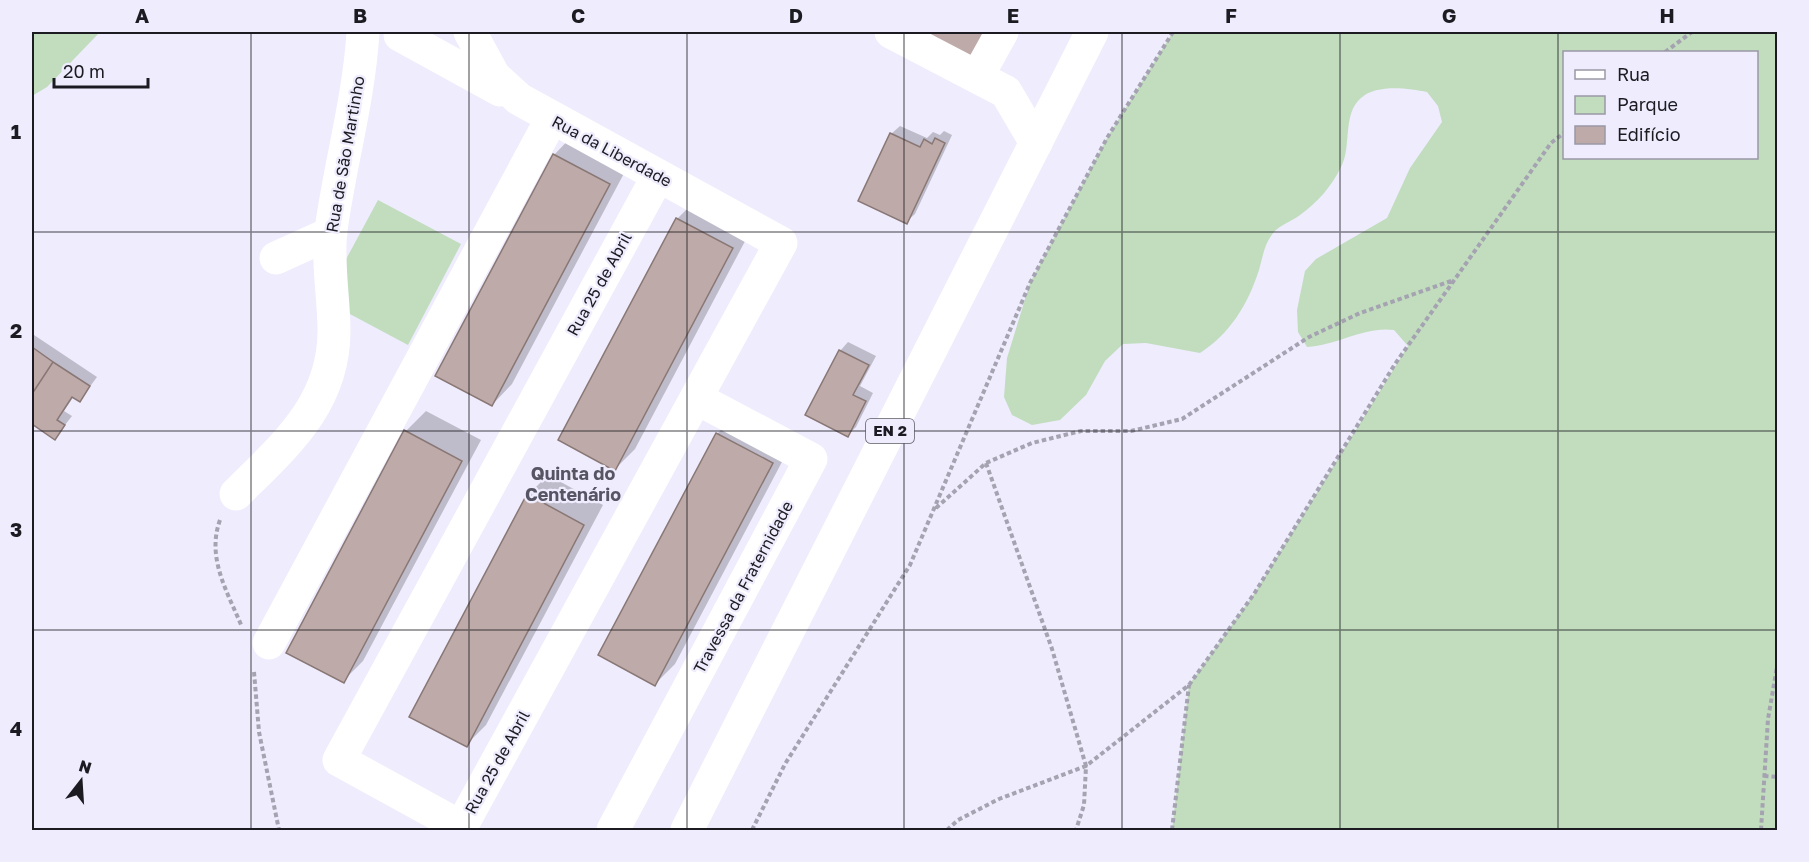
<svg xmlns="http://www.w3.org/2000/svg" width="1809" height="862" font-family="'Golos Text',sans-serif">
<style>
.green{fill:#c1ddbe;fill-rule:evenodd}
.shadow{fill:#0003}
.building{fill:#beaba9;stroke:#897775;stroke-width:1.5}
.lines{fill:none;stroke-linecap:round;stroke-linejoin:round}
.path{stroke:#a5a3b1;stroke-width:4;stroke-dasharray:4.5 3;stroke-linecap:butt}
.minor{stroke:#fff;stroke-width:33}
.major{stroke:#fff;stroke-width:33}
.grid{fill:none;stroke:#1b1b21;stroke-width:1.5;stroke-opacity:0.55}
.labels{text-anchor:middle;stroke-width:4.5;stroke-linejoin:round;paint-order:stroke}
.shield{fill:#eeecfd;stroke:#5a5a63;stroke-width:1.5}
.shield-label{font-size:15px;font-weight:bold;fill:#1b1b21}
.street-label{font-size:16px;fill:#1b1b21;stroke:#eeecfd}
.neighbourhood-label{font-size:18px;font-weight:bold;fill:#575563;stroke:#eeecfd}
.neatline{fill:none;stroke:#1b1b21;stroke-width:2}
.grid-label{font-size:20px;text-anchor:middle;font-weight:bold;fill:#1b1b21}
</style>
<rect width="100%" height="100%" fill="#eeecfd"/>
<!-- green -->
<path class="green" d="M32 32H100L47 87 32 96Z
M1173 32H1777V830H1172L1189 685 1254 594 1408 346 1394 330C1365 326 1338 345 1307 347L1298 332 1297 310 1305 271 1316 259 1387 218 1410 168 1442 122 1438 106 1427 92C1408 88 1376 84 1361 98 1342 114 1352 147 1341 167 1332 186 1317 203 1300 215 1292 221 1280 225 1274 232 1264 244 1263 256 1259 270 1248 304 1230 334 1200 353L1146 343 1123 344 1105 361 1086 395 1060 420 1032 425 1012 415 1004 397 1007 358 1030 283 1107 138ZM1564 52H1756V158H1564Z
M378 200 461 244 408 345 348 313 344 263Z"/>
<!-- shadow -->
<path class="shadow" d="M925 32H999L975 59Z
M900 126 927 138 933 132 940 135 944 131 952 135 915 214 906 222 891 134Z
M574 134 629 164 512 384 492 405 554 155Z
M697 199 752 228 635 449 615 469 677 219Z
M34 335 97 377 80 400 74 396 64 411 72 416 55 438 32 422V338Z
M848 342 876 356 860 386 873 393 856 427 848 435 840 351Z
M426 411 481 440 363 661 343 681 406 431Z
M737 414 792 443 675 664 655 684 717 434Z
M548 475 603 505 486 725 466 745 528 495Z"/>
<!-- building -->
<path class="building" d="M921 32H991L976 60Z
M890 133 920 147 924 139 932 144 935 138 945 143 907 224 858 201Z
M553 154 610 184 492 406 435 376Z
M676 218 733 248 615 471 558 440Z
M32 347 53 362 32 394Z
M839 350 869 365 853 395 866 401 848 437 805 415Z
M53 362 90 386 80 402 72 397 57 420 65 425 55 440 32 424V394Z
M404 430 462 461 344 683 286 653Z
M716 433 773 463 655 686 598 655Z
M527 494 584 525 467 747 409 717Z"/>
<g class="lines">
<!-- path -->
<path class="path" d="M1665 52 1692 32
M986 463 1052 649 1086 766 1084 805 1076 830
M936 508 986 463 1032 443 1081 431H1131L1182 419 1309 337 1360 313 1454 280
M220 520C206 558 228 593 242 627
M254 672 259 732 279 830
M1764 776 1778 777
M752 830 785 764 910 565 1030 283 1107 138 1173 32
M947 830 958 820 999 799 1086 766 1189 685 1254 594 1395 364 1551 143 1564 133
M1172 830 1189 685
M1761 830 1768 719 1778 661"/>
<!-- minor -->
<path class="minor" d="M470 32 494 76 519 99 781 243 461 827 339 760 658 176
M891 32 1006 92 1036 143
M400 35 500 90
M977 77 1002 32
M276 258 331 233
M236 494C284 446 334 405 334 331 334 298 327 263 331 230 340 164 359 99 363 32
M269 643 552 118
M613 830 811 459 696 398"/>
<!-- major -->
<path class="major" d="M687 830 1092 32"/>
</g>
<!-- grid -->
<path class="grid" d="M251 32V830M469 32V830M687 32V830M904 32V830M1122 32V830M1340 32V830M1558 32V830M32 232H1778M32 431H1778M32 630H1778"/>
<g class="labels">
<!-- shield labels -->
<rect class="shield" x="866" y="419" width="48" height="24" rx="4.5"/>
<g class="shield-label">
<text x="890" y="436">EN 2</text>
</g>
<!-- street labels -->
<g class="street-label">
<text transform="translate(612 151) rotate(28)" y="6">Rua da Liberdade</text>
<text transform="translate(345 154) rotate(-80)" y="6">Rua de São Martinho</text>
<text transform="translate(599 284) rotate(-61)" y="6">Rua 25 de Abril</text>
<text transform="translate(743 587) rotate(-62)" y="6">Travessa da Fraternidade</text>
<text transform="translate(497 762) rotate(-61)" y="6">Rua 25 de Abril</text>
</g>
<!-- neighbourhood labels -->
<g class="neighbourhood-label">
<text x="573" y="480">Quinta do<tspan x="573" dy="21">Centenário</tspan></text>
</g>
</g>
<!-- border -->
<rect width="1809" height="862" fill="none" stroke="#eeecfd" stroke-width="66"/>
<!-- legend -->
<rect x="1563" y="51" width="195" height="108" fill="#eeecfd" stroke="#9a98a5" stroke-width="1.5"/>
<rect x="1575" y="70" width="30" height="9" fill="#ffffff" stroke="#9a98a5" stroke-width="1.5"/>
<text x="1617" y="81" font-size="18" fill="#1b1b21">Rua</text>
<rect x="1575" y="96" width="30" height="18" fill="#c1ddbe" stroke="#9a98a5" stroke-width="1.5"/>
<text x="1617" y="111" font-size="18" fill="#1b1b21">Parque</text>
<rect x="1575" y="126" width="30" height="18" fill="#beaba9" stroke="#9a98a5" stroke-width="1.5"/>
<text x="1617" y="141" font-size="18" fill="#1b1b21">Edifício</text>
<!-- north arrow -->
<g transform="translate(81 781) rotate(17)" stroke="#eeecfd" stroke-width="4.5" paint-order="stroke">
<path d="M0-4.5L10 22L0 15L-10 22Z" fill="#1b1b21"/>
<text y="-9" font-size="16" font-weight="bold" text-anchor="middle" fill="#1b1b21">N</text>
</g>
<!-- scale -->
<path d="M54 78v9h94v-9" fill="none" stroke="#1b1b21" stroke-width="3"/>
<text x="63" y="78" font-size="18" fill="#1b1b21" stroke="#eeecfd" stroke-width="4.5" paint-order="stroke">20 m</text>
<rect x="33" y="33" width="1743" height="796" class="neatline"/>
<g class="grid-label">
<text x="142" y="23">A</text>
<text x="360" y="23">B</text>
<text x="578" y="23">C</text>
<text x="796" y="23">D</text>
<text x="1013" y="23">E</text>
<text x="1231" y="23">F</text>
<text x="1449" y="23">G</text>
<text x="1667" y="23">H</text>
<text x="16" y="139">1</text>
<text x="16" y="338">2</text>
<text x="16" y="537">3</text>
<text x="16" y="736">4</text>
</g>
</svg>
